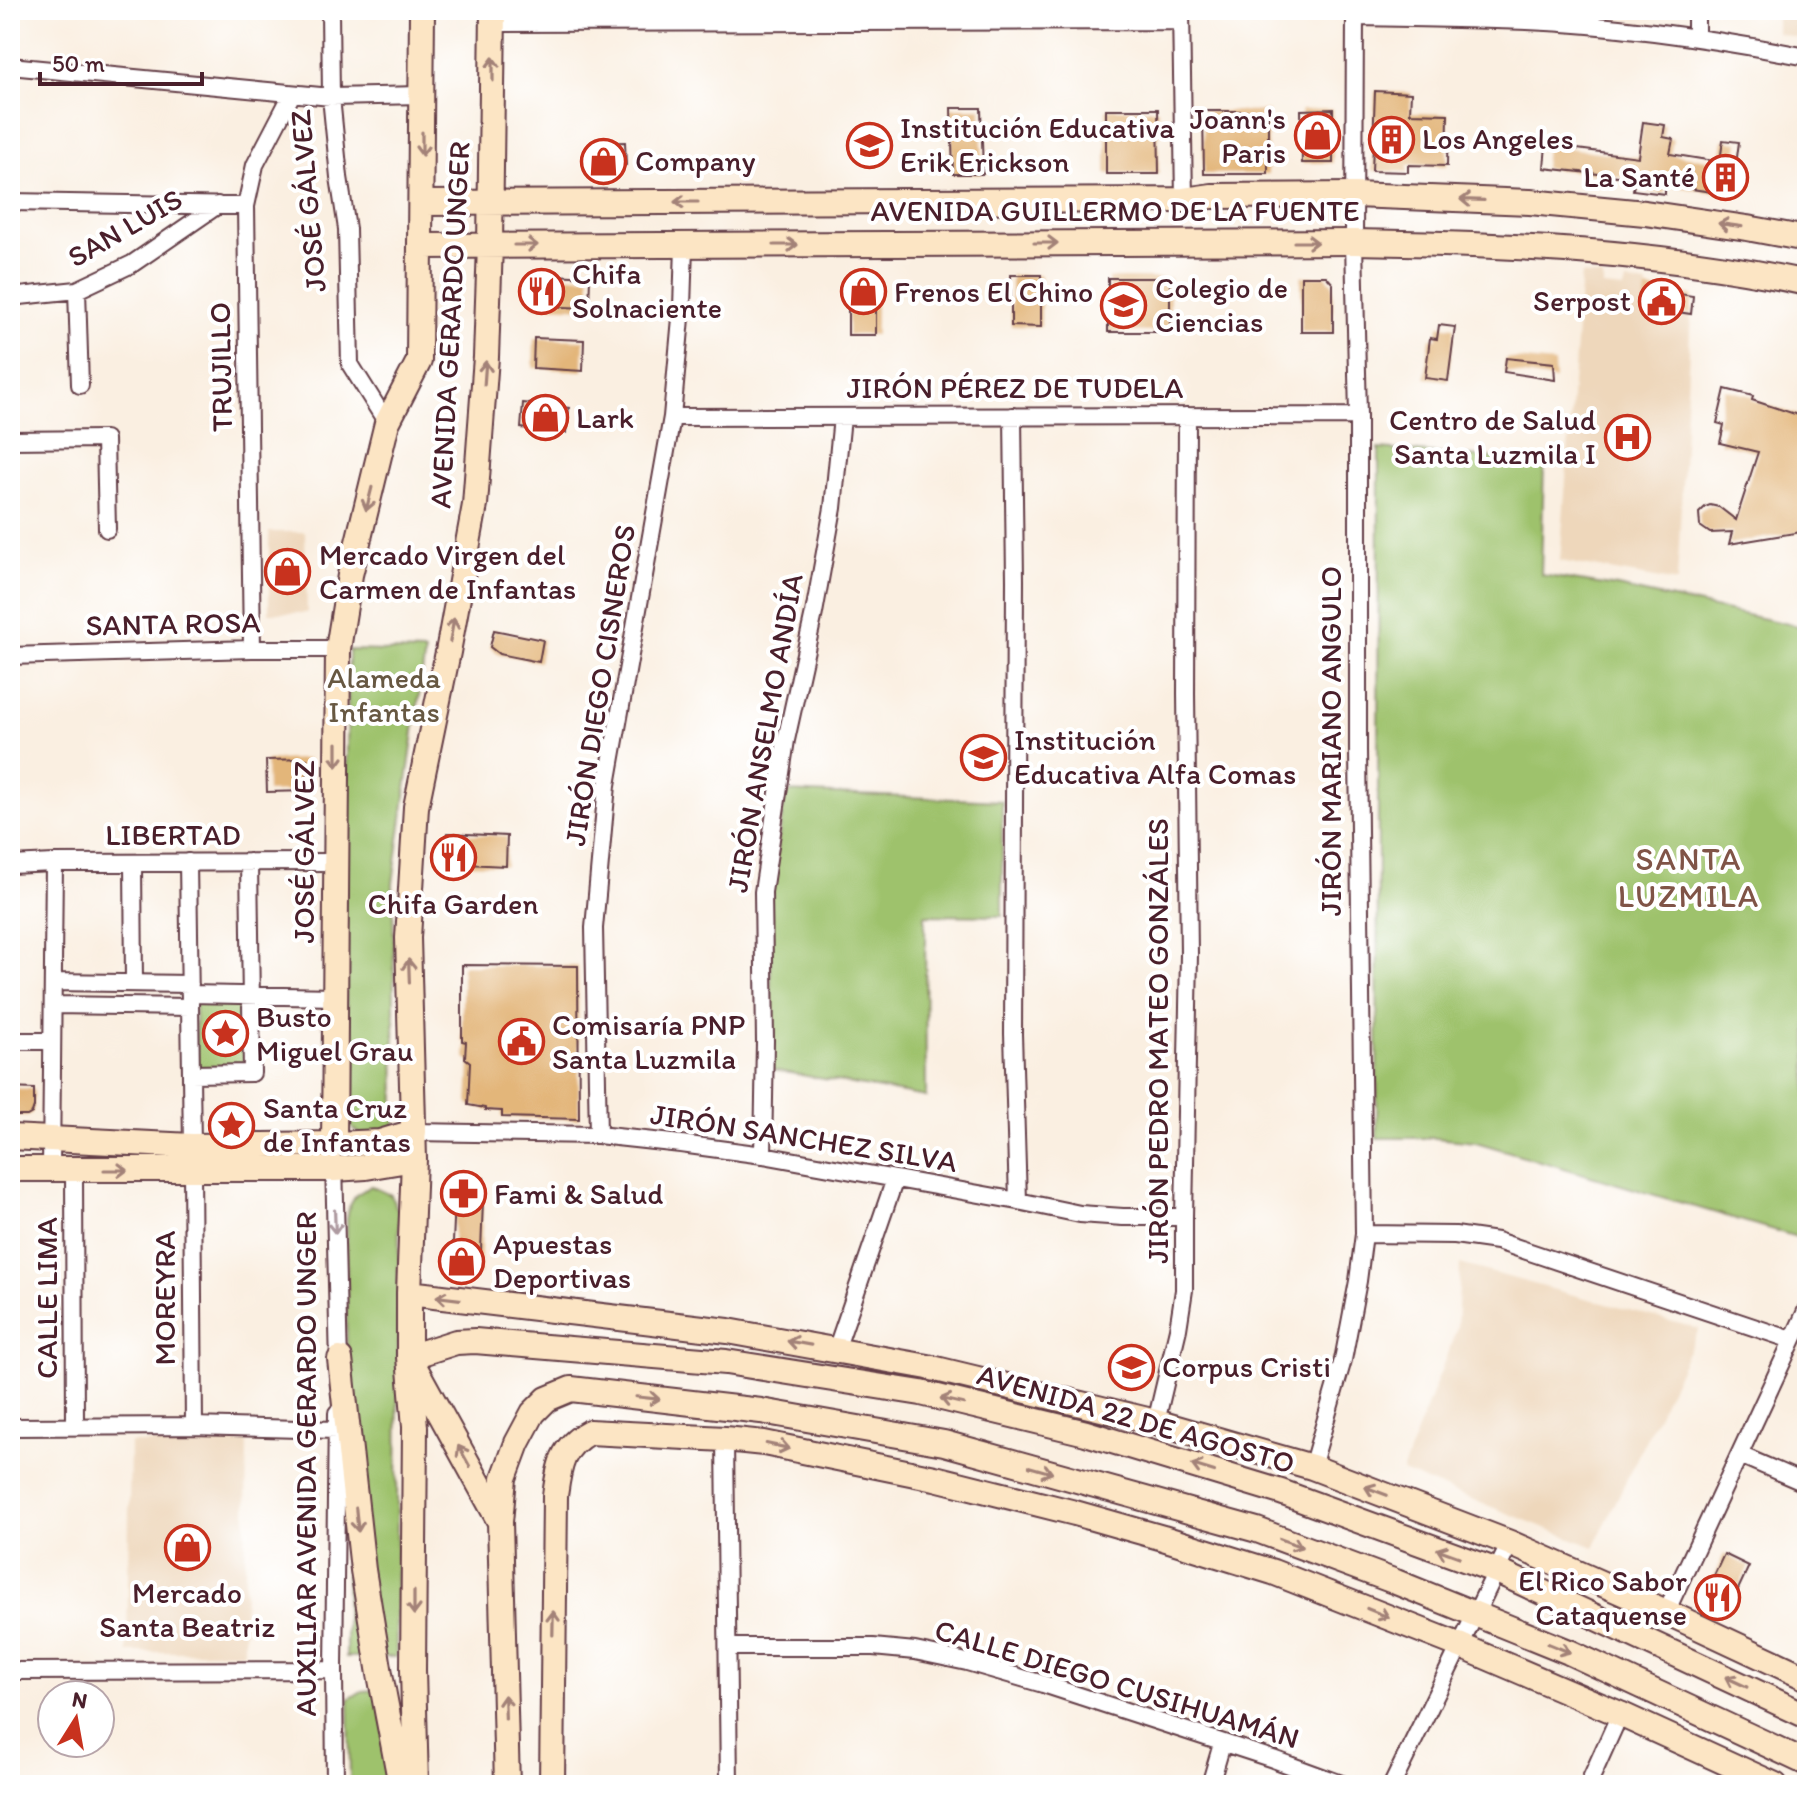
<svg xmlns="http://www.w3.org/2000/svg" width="1817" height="1795" font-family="Itim,sans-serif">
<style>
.built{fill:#eed7bb}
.green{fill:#9ec26c;stroke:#74704c;stroke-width:2}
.building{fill:#e3b67a}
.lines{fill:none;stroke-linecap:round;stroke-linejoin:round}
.street-casing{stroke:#643e46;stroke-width:20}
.secondary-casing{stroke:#643e46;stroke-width:28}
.street{stroke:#fff;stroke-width:16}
.secondary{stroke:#fce5c4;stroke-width:24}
.oneway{stroke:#a38278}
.oneway2{stroke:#ae9aa0}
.labels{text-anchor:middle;stroke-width:8;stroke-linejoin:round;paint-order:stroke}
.poi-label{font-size:30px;fill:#4a1f2b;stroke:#fff;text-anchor:start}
.street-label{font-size:30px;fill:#4a1f2b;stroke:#fff}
.park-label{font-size:30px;fill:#675842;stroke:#fff}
.neighbourhood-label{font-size:32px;letter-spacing:2px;fill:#805447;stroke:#fff}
</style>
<rect width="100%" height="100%" fill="#fff"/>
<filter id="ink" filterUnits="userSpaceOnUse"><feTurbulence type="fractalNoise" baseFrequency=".0125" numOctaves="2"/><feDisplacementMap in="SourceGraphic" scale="16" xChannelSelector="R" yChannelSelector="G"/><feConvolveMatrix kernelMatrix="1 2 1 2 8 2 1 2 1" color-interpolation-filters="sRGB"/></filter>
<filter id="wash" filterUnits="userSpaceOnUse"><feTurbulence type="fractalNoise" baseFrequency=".006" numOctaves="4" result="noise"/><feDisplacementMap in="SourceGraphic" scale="32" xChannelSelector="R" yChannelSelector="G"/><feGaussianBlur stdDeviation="1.8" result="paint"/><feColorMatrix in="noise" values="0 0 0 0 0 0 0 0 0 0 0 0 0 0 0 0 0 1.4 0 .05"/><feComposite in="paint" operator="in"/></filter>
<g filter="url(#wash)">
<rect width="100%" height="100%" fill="#faefe1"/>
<!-- built -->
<path class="built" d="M1777 10H1807V40L1777 33Z
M1581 274 1603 277V287L1624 289 1626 282 1647 285 1644 307 1691 313 1677 582 1560 561Z
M269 532H305L307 613H269Z
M1460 1264 1699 1329 1594 1547 1402 1472 1457 1328Z
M247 1442 244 1652H127L130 1443Z"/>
<!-- green -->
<path class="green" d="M1379 449 1544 462 1541 575 1617 587 1807 628V1240L1476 1142 1435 1138H1377Z
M349 650 425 652 393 883 395 1126 372 1142 348 1125 344 903Z
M786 792 1002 801V916L925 915 926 1097 772 1070 770 893Z
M195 1002H251L252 1073 196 1074Z
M371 1186 391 1195 399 1213 396 1657H346L347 1211 356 1195Z
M377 1690 393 1785H350L349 1699 362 1691Z"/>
<g id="blocks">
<!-- building -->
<path class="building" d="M1375 91 1411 93 1410 113 1448 114 1447 166 1408 165V172L1372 171Z
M951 108H981L983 174H953Z
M1106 109H1158L1159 174H1106Z
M1333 109V163H1302L1301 110Z
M1203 111H1268V174H1204Z
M1643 122 1665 125 1663 137 1673 139 1670 154 1720 162 1723 140 1739 142 1732 195 1665 185V194L1633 190 1635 178 1544 168 1546 145 1638 157Z
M625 142 626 165 595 166V143Z
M535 274 590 277 589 308 534 306Z
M1011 275H1041V327L1011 326Z
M848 276H876V335H848Z
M1301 276H1326L1333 284V332H1301Z
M1108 278H1170V332H1108Z
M1646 289 1693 296 1691 314 1644 307Z
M1439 325 1455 327 1448 381 1425 378 1430 338 1437 339Z
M534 338 584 340 583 371 533 368Z
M1506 358 1554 363 1555 380 1504 372Z
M1725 389 1753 396 1752 400 1807 418V531L1729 544 1732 532 1710 533 1700 526 1699 513 1705 507 1710 505 1719 507 1736 520 1758 452 1720 443 1724 425 1717 423Z
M523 403 569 408 566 433 521 428Z
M494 630 543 640 539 662 499 654 490 647Z
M307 759 308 791 267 792 266 760Z
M447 833 507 836 506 866 445 863Z
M462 965 578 966 579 1119 502 1117V1111L485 1110V1108L468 1105 470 1062 465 1058 466 1042 462 1041Z
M10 1088 34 1089V1107L32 1113 27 1116H10Z
M456 1177 484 1178 480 1274 464 1273 452 1264Z
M1121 1356 1144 1361 1141 1378 1117 1372Z
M1724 1554 1749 1566 1728 1611 1708 1602 1705 1595Z"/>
</g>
</g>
<g filter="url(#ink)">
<use href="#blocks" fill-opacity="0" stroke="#643e46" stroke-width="2"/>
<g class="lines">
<defs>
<path id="street" d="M330 10 331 97 339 177 347 229 350 364 387 423
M1181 10 1184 200
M1355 17C1412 18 1470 19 1527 21 1621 25 1715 39 1807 57
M493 23 1181 21
M1696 38V10
M10 66 331 97 422 95
M10 202 246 206
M77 290 80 385
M10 297 77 290 132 264 218 205
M1013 416 1015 580 1013 1034 1018 1201
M672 417 1358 416
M10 440 105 439 107 529
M252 649 246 206 255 165 292 94
M10 656 252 649H338
M188 862 192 1146
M133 863 134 983
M10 865 54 863 336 862
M53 982 190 984
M190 994 335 997
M53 1005 190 1007
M10 1041H52
M191 1074 252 1073 249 862
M414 1132 598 1135 681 1144 763 1155 1018 1201 1080 1214 1123 1217H1184
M598 1135 594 928 607 785 672 417 682 307 684 246
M763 1155 765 1041 763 892 786 740 814 613 833 508 842 417
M334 1162 339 1366
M192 1169 194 1426
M51 1170 54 863
M74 1170 75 1426
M1364 1234 1455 1235 1497 1241 1792 1340
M836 1350 895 1179
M1156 1422 1178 1329 1184 1290V1217L1189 954 1186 694 1187 416
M10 1427 194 1426 336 1430
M725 1439 729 1785
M1740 1455 1807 1484
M1312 1467 1343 1360 1358 1281 1364 1234 1358 750V416L1354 242 1355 10
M1666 1612 1807 1309
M728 1647H873L915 1651 967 1662 1043 1684 1273 1759 1344 1785
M10 1671 334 1670
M335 1785 334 1670 337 1413
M1210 1785 1222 1744
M1392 1785 1510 1543
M1588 1785 1620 1714"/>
<path id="secondary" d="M421 203 1184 200 1212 196 1354 195 1530 202 1645 213 1747 228 1807 239
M420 246 1354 242C1506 244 1658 251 1807 283
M10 1137 192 1146 334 1144 380 1142 414 1132
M334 1144 338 649 350 575 387 423 419 361 422 10
M10 1169H334L366 1167 414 1159
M409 1293 728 1331 928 1367 1156 1422 1312 1467 1510 1543 1666 1612 1807 1678
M409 1357 456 1342 475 1341 726 1362 921 1393 1086 1433 1281 1492 1497 1571 1807 1716
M340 1359 363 1570 380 1674 401 1785
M414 1366 500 1522 507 1785
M500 1522 504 1478 517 1443 533 1413 547 1399 571 1389 761 1411 944 1443 1257 1530 1396 1582 1569 1652 1807 1763
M416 1785 413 1670 415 1427 409 1357V1293L414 1159 408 938 416 807 448 652 475 505 486 357 490 245 493 10
M552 1785 555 1496C559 1467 561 1447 589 1432L725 1439 764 1443 935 1478 1075 1513 1163 1538 1273 1572 1461 1646 1620 1714 1775 1785"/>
</defs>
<!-- street casing -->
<use href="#street" class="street-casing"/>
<!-- secondary casing -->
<use href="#secondary" class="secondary-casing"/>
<!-- street -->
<use href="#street" class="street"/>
<!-- secondary -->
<use href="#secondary" class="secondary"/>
</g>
<!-- one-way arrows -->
<defs><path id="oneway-shaft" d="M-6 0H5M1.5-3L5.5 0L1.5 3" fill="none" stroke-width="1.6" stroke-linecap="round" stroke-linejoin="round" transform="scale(2)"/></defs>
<g class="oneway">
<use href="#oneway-shaft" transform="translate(493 69) rotate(-90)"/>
<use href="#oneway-shaft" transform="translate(422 144) rotate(90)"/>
<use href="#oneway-shaft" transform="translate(1472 200) rotate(-178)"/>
<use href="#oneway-shaft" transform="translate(686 202) rotate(180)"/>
<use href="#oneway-shaft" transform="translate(1730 225) rotate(-172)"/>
<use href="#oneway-shaft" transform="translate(1306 242)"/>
<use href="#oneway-shaft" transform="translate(1046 243)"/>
<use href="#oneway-shaft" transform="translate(526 245)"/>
<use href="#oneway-shaft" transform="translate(786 245)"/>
<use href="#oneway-shaft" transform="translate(485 373) rotate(-86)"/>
<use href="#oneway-shaft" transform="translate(369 499) rotate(104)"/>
<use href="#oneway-shaft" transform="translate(452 630) rotate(-80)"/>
<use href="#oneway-shaft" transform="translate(337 755) rotate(90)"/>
<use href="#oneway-shaft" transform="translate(409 971) rotate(-92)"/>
<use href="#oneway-shaft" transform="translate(116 1170)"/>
<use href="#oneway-shaft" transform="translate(448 1298) rotate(-173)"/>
<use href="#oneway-shaft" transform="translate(799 1343) rotate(-170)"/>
<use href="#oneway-shaft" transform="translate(648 1398) rotate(6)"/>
<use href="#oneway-shaft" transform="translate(952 1401) rotate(-167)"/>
<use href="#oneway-shaft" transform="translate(778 1446) rotate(12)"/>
<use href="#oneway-shaft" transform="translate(464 1456) rotate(-119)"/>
<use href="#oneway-shaft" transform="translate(1203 1468) rotate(-163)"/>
<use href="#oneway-shaft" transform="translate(1041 1470) rotate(16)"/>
<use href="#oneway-shaft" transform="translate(1376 1491) rotate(-159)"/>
<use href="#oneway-shaft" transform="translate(357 1520) rotate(84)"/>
<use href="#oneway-shaft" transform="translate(1291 1543) rotate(21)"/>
<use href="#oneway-shaft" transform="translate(1448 1553) rotate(-160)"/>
<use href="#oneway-shaft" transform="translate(414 1603) rotate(90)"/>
<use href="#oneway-shaft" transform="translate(1378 1613) rotate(22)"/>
<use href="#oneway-shaft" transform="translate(553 1623) rotate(-89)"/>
<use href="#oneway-shaft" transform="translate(1559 1648) rotate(22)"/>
<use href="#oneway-shaft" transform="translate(1736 1682) rotate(-155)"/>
<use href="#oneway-shaft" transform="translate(505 1707) rotate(-92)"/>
</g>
<use class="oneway2" href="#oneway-shaft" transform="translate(335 1222) rotate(88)"/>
</g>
<!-- icons -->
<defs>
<symbol id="shop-ring" viewBox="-11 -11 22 22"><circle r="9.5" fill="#fff" stroke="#c8321e" stroke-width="1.5"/><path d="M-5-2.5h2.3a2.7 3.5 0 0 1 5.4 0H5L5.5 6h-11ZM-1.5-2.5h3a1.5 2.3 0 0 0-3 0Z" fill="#c8321e"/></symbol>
<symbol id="building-ring" viewBox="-11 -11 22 22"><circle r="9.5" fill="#fff" stroke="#c8321e" stroke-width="1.5"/><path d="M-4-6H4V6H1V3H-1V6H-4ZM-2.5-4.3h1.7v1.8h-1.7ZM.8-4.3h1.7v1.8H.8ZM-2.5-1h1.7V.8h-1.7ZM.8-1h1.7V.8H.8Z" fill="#c8321e"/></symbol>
<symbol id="school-ring" viewBox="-11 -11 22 22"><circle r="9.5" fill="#fff" stroke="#c8321e" stroke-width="1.5"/><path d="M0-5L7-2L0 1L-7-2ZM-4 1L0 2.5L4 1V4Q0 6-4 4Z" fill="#c8321e"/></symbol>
<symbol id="restaurant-ring" viewBox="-11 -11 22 22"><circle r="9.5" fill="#fff" stroke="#c8321e" stroke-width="1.5"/><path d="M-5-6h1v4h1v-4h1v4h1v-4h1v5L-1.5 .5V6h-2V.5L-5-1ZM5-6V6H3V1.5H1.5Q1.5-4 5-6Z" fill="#c8321e"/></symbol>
<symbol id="civic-ring" viewBox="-11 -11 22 22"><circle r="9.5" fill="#fff" stroke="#c8321e" stroke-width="1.5"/><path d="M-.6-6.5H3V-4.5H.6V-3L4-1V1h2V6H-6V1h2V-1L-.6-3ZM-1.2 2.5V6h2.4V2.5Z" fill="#c8321e"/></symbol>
<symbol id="hospital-ring" viewBox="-11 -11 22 22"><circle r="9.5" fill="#fff" stroke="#c8321e" stroke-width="1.5"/><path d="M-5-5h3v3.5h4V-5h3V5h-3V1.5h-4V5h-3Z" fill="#c8321e"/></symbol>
<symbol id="sight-ring" viewBox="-11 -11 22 22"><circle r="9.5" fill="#fff" stroke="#c8321e" stroke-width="1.5"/><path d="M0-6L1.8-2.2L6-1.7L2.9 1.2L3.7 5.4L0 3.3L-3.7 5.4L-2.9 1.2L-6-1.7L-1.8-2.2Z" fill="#c8321e"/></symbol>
<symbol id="pharmacy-ring" viewBox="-11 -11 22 22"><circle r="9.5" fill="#fff" stroke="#c8321e" stroke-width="1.5"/><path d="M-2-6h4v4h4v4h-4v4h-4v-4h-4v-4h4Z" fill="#c8321e"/></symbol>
</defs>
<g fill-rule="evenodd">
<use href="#shop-ring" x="1292" y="110" width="51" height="51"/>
<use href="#building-ring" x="1366" y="114" width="51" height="51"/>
<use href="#school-ring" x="844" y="120" width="51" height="51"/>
<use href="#shop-ring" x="578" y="136" width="51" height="51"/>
<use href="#building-ring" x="1700" y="152" width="51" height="51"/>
<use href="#restaurant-ring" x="516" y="266" width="51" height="51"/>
<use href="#shop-ring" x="838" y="266" width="51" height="51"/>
<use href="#civic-ring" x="1636" y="276" width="51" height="51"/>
<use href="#school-ring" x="1098" y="280" width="51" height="51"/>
<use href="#shop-ring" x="520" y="392" width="51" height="51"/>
<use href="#hospital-ring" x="1602" y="412" width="51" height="51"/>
<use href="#shop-ring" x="262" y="546" width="51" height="51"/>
<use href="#school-ring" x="958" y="732" width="51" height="51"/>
<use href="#restaurant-ring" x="428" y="832" width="51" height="51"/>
<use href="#sight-ring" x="200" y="1008" width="51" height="51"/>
<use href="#civic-ring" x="496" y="1016" width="51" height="51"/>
<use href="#sight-ring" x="206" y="1100" width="51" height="51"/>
<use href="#pharmacy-ring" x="438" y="1168" width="51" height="51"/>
<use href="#shop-ring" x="436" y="1236" width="51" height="51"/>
<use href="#school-ring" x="1106" y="1342" width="51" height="51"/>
<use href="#shop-ring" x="162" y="1522" width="51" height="51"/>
<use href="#restaurant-ring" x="1692" y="1572" width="51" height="51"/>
</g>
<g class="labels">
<!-- poi labels -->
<g class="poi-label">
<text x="1286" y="129" text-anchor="end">Joann's<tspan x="1286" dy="34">Paris</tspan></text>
<text x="900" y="138">Institución Educativa<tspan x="900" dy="34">Erik Erickson</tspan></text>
<text x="1422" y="149">Los Angeles</text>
<text x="635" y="171">Company</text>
<text x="1695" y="187" text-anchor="end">La Santé</text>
<text x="572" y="284">Chifa<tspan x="572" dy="34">Solnaciente</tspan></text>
<text x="1155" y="298">Colegio de<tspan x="1155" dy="34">Ciencias</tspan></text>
<text x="894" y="302">Frenos El Chino</text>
<text x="1631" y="311" text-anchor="end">Serpost</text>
<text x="576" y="428">Lark</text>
<text x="1596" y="430" text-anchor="end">Centro de Salud<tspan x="1596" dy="34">Santa Luzmila I</tspan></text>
<text x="319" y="565">Mercado Virgen del<tspan x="319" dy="34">Carmen de Infantas</tspan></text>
<text x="1014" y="750">Institución<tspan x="1014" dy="34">Educativa Alfa Comas</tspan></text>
<text x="453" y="914" text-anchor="middle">Chifa Garden</text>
<text x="256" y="1027">Busto<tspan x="256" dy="34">Miguel Grau</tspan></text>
<text x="552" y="1035">Comisaría PNP<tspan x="552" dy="34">Santa Luzmila</tspan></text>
<text x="263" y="1118">Santa Cruz<tspan x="263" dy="34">de Infantas</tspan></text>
<text x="494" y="1204">Fami &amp; Salud</text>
<text x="493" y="1254">Apuestas<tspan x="493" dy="34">Deportivas</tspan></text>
<text x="1162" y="1377">Corpus Cristi</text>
<text x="1687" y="1591" text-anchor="end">El Rico Sabor<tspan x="1687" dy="34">Cataquense</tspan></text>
<text x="187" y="1603" text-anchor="middle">Mercado<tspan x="187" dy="34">Santa Beatriz</tspan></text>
</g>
<!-- street labels -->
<g class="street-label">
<text transform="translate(308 201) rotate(-95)" y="10">JOSÉ GÁLVEZ</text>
<text x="1115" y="221">AVENIDA GUILLERMO DE LA FUENTE</text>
<text transform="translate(125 228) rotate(-30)" y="10">SAN LUIS</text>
<text transform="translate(450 325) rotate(-87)" y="10">AVENIDA GERARDO UNGER</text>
<text transform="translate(221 367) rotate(-91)" y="10">TRUJILLO</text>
<text x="1015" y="398">JIRÓN PÉREZ DE TUDELA</text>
<text transform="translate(173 624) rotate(-1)" y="10">SANTA ROSA</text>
<text transform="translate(600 685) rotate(-81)" y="10">JIRÓN DIEGO CISNEROS</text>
<text transform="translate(765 733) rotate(-80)" y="10">JIRÓN ANSELMO ANDÍA</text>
<text transform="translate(1331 741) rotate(-90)" y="10">JIRÓN MARIANO ANGULO</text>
<text x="173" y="845">LIBERTAD</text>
<text transform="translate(304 852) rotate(-90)" y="10">JOSÉ GÁLVEZ</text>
<text transform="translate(1158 1041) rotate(-90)" y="10">JIRÓN PEDRO MATEO GONZÁLES</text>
<text transform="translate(804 1138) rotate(9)" y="10">JIRÓN SANCHEZ SILVA</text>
<text transform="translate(47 1298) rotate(-90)" y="10">CALLE LIMA</text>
<text transform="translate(165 1298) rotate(-90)" y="10">MOREYRA</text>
<text transform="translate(1136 1419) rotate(16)" y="10">AVENIDA 22 DE AGOSTO</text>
<text transform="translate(306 1464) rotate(-90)" y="10">AUXILIAR AVENIDA GERARDO UNGER</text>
<text transform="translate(1117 1684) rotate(17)" y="10">CALLE DIEGO CUSIHUAMÁN</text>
</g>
<!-- park labels -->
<g class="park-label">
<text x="384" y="688">Alameda<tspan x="384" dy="34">Infantas</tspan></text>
</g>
<!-- neighbourhood labels -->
<g class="neighbourhood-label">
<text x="1689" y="870">SANTA<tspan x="1689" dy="37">LUZMILA</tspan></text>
</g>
</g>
<!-- margin -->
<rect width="1817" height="1795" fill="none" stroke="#fff" stroke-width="40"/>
<!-- north arrow -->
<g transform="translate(76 1719) rotate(11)"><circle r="38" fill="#ffffff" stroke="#b7a5aa" stroke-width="2"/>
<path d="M0-6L14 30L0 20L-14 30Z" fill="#c8321e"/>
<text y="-12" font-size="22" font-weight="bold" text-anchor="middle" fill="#4a1f2b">N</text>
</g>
<!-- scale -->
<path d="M40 72v12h162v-12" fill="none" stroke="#4a1f2b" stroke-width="4"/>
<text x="52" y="72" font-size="24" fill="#4a1f2b" stroke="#ffffff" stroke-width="6" paint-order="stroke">50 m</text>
</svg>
